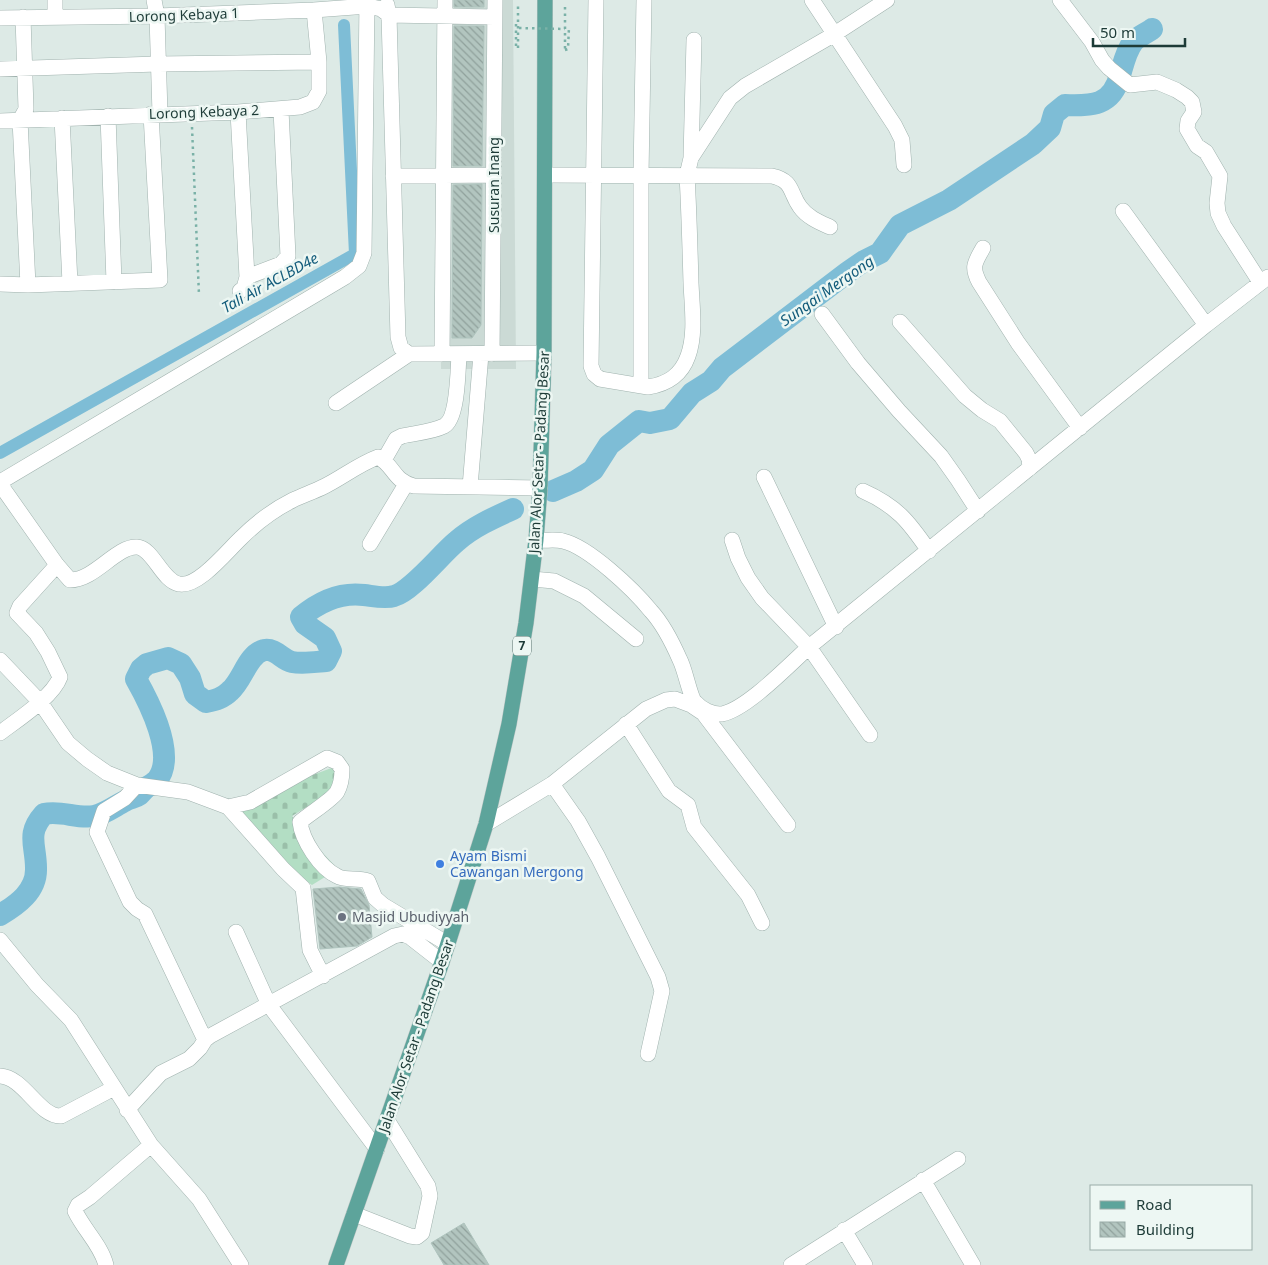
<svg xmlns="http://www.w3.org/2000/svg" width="1268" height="1265" font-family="'Noto Sans',sans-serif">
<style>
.built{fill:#cbdad5}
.cemetery{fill:url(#cemetery-stones)}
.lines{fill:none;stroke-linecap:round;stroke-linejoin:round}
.canal{stroke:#7ebdd6;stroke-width:12}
.river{stroke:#7ebdd6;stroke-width:22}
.building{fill:url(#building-back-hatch);stroke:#afc4be}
.minor-casing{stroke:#a0b2ae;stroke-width:16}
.major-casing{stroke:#bbc4c3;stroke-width:16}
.path{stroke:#7ab1a7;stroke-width:2.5;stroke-dasharray:2.5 4;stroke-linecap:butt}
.minor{stroke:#fff;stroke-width:15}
.major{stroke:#5da49b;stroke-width:15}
.path-bridge{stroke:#7ab1a7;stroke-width:2.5;stroke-dasharray:2.5 4;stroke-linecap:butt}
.shop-dot{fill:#3f7fe0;stroke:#edf7f3;stroke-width:2}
.worship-dot{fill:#6b7280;stroke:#edf7f3;stroke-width:2}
.labels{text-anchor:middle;stroke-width:5;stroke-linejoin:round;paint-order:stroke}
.shield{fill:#edf7f3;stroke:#5b736f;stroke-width:1}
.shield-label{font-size:12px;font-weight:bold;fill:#1d3b37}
.street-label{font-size:14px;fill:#1d3b37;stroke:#edf7f3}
.shop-label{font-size:14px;fill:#366cbe;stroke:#edf7f3;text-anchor:start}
.worship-label{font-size:14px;fill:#5b616d;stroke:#edf7f3;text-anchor:start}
.water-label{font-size:15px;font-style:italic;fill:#135c7b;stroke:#edf7f3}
</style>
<defs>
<pattern id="cemetery-stones" width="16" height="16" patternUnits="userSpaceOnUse" patternTransform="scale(1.25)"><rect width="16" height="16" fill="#b3dec4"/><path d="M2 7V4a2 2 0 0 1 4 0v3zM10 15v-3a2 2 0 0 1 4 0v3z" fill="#9abfa9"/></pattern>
<pattern id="building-back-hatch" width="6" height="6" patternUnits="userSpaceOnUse" patternTransform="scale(1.25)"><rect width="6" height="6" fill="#b2c5bf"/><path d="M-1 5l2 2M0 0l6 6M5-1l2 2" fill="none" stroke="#90a19c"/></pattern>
</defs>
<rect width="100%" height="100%" fill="#ddeae6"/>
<!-- built -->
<path class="built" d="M438 0H513L516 369H441Z"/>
<!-- cemetery -->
<path class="cemetery" d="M334 767 340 774 336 791 318 800 292 816 318 848 338 869 312 885 294 872 237 813 302 779Z"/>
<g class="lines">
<!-- canal -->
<path class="canal" d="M0 453 355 254 344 25"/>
<!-- river -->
<path class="river" d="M553 491 576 481 593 470 609 445 639 421 650 423 670 419 692 393 711 381 722 368 848 272 864 261 880 253 900 225 949 200 1033 144 1050 128 1054 114 1065 105C1092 106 1112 106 1120 75 1123 65 1126 51 1133 42 1137 37 1147 33 1152 29
M0 915C17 905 37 891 36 868 36 845 26 834 44 814 61 810 77 819 94 816 105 814 115 806 125 801 129 798 135 798 139 795 142 792 144 789 147 787 151 785 154 783 157 780 177 756 149 702 136 679L141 669 147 664 168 658 181 664 190 678 195 694 206 702C216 700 223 698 230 691 243 680 247 655 264 650 276 648 282 660 292 662 303 664 315 662 326 661L331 651 325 638 305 624 301 617C320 601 340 592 364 595 373 596 385 599 394 596 412 591 441 554 457 541 473 527 493 518 513 509"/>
</g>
<!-- building -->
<path class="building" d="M454 0H484V7H454Z
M454 26H484L482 166H453Z
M482 184 481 325 472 338H452L453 185Z
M339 887 361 889 369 905 372 937 357 946 320 949 313 889Z
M464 1223 489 1265H444L431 1243Z"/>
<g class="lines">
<defs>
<path id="minor" d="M55 0V17
M154 0 157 16 160 114
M596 0 591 366 594 374 600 379 648 387C667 384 681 376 688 356 696 334 692 307 691 283 690 247 689 211 687 175L691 158 694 40
M812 0 895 126 902 140 904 165
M1060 0 1092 42 1102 60 1109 68 1130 85 1157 82 1176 90 1187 97 1192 102 1194 112 1188 121 1187 129 1197 146 1206 152 1220 176 1217 203 1218 213 1224 226 1260 282
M387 5 389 15 398 337 401 348 409 354 544 353
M23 17 26 109 20 120 28 285
M0 18 157 16 314 10 368 6 381 9 389 15 494 17
M0 69 158 64 319 62
M238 112 247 277 244 288 240 291
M108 116 114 282
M62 118 70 283
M0 121 238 112 300 107 313 102 319 91V62L314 10
M691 158 730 98 745 86 833 35 887 0
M545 175 772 176C794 181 789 192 800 207 807 217 819 222 830 227
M393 176 494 175
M1123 211 1206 325
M983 248C975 263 971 266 979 282L1018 343 1080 428
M247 277 281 264 288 256 281 110
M0 284 28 285 160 280 151 114
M822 314 858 363 899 411 941 456 958 480 978 511
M900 322 965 396 982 410 1000 421 1026 453 1029 459 1030 468
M442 354 445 0
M492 354 495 0
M641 385V175L644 0
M336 403 409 354
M384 460 396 439 402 436C415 433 432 432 444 426 458 419 458 369 459 354
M764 477 836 627
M0 482 345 277 359 266 364 253 367 0
M0 484 57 565 70 580C95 580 116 546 137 547 153 548 162 581 179 584 198 588 228 550 241 538 256 523 275 509 293 500 304 495 315 491 325 486 343 477 359 464 378 457 394 465 393 481 414 486L540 488
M470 487 481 354
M863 491C897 506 909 522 929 551
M536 540C545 541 555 539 563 541 589 547 634 590 651 611 663 624 673 644 680 660 685 669 690 697 695 702 701 709 713 715 722 714 747 709 789 665 809 647L1206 325 1268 277
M732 540 738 558 748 578 762 598 809 647 870 735
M370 544 406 484
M532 579 554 581 584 596 636 639
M0 660 40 702 68 743 87 759 107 773 137 785 188 792 228 807 250 802 327 758 337 762 342 769C342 777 341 785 337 792 332 800 309 814 300 822 302 840 320 868 337 876 345 881 358 877 368 881L375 898 383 905 448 944
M626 724 669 791 688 805 694 827 748 895 762 923
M0 733C17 720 53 697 60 677L48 652 36 633 17 613 20 606 57 565
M552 784 578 821 598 857 658 977 662 991 648 1054
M137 785 125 798 104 811 97 832 130 902 137 909 145 914 205 1040
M228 807 283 869 303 888 310 950 323 976
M486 824 552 784 646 709 666 700 675 699 691 705 703 713 788 825
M236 932 269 1005 377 1149
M0 940 37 985 71 1020 151 1145 199 1199 241 1265
M0 1076C24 1077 39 1117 61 1116L114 1088
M127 1110 161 1073 189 1059 200 1048 205 1040 210 1036 394 936 403 934 410 937 442 962
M923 1180 973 1265
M354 1214 410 1236 417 1237 422 1233 430 1196 428 1186 387 1120
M844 1230 865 1265
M106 1265C101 1245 84 1230 75 1211L78 1205 90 1197 151 1145
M791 1265 958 1159"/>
<path id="major" d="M336 1265 442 962 486 824 509 724 526 623 536 540 540 488 544 353 545 0"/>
</defs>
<!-- minor casing -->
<use href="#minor" class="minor-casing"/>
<!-- major casing -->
<use href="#major" class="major-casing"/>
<!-- path -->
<path class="path" d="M565 7V50
M516 24V48H518V6
M565 50 568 49 569 27
M192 127 199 295"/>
<!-- minor -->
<use href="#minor" class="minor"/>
<!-- major -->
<use href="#major" class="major"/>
<!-- path-bridge -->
<path class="path-bridge" d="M519 28 565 29"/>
</g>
<!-- markers -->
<circle class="shop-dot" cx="440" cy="864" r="5"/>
<circle class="worship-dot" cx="342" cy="917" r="5"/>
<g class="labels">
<!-- shield labels -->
<rect class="shield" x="513" y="636.5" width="18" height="19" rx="4"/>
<g class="shield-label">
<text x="522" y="650">7</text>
</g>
<!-- street labels -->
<g class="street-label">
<text transform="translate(184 15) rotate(-2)" y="5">Lorong Kebaya 1</text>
<text transform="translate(204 112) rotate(-2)" y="5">Lorong Kebaya 2</text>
<text transform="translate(494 185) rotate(-90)" y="5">Susuran Inang</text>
<text transform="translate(539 452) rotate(-87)" y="5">Jalan Alor Setar - Padang Besar</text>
<text transform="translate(416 1036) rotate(-71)" y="5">Jalan Alor Setar - Padang Besar</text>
</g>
<!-- shop labels -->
<g class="shop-label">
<text x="450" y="861">Ayam Bismi<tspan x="450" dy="16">Cawangan Mergong</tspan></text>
</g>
<!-- worship labels -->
<g class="worship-label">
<text x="352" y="922">Masjid Ubudiyyah</text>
</g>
<!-- water labels -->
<g class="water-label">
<text transform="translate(270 283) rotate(-29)" y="5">Tali Air ACLBD4e</text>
<text transform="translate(827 291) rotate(-35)" y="5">Sungai Mergong</text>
</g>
</g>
<!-- legend -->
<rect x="1090" y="1185" width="162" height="65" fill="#edf7f3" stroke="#9aaca8"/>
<rect x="1100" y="1201" width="25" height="8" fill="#5da49b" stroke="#9aaca8"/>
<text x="1136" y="1210" font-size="15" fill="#1d3b37">Road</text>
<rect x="1100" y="1222" width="25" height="15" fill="url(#building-back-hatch)" stroke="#9aaca8"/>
<text x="1136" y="1235" font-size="15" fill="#1d3b37">Building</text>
<!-- scale -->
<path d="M1093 38v8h92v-8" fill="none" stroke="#1d3b37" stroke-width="2.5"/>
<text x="1100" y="38" font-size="15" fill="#1d3b37" stroke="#edf7f3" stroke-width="4" paint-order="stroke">50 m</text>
</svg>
